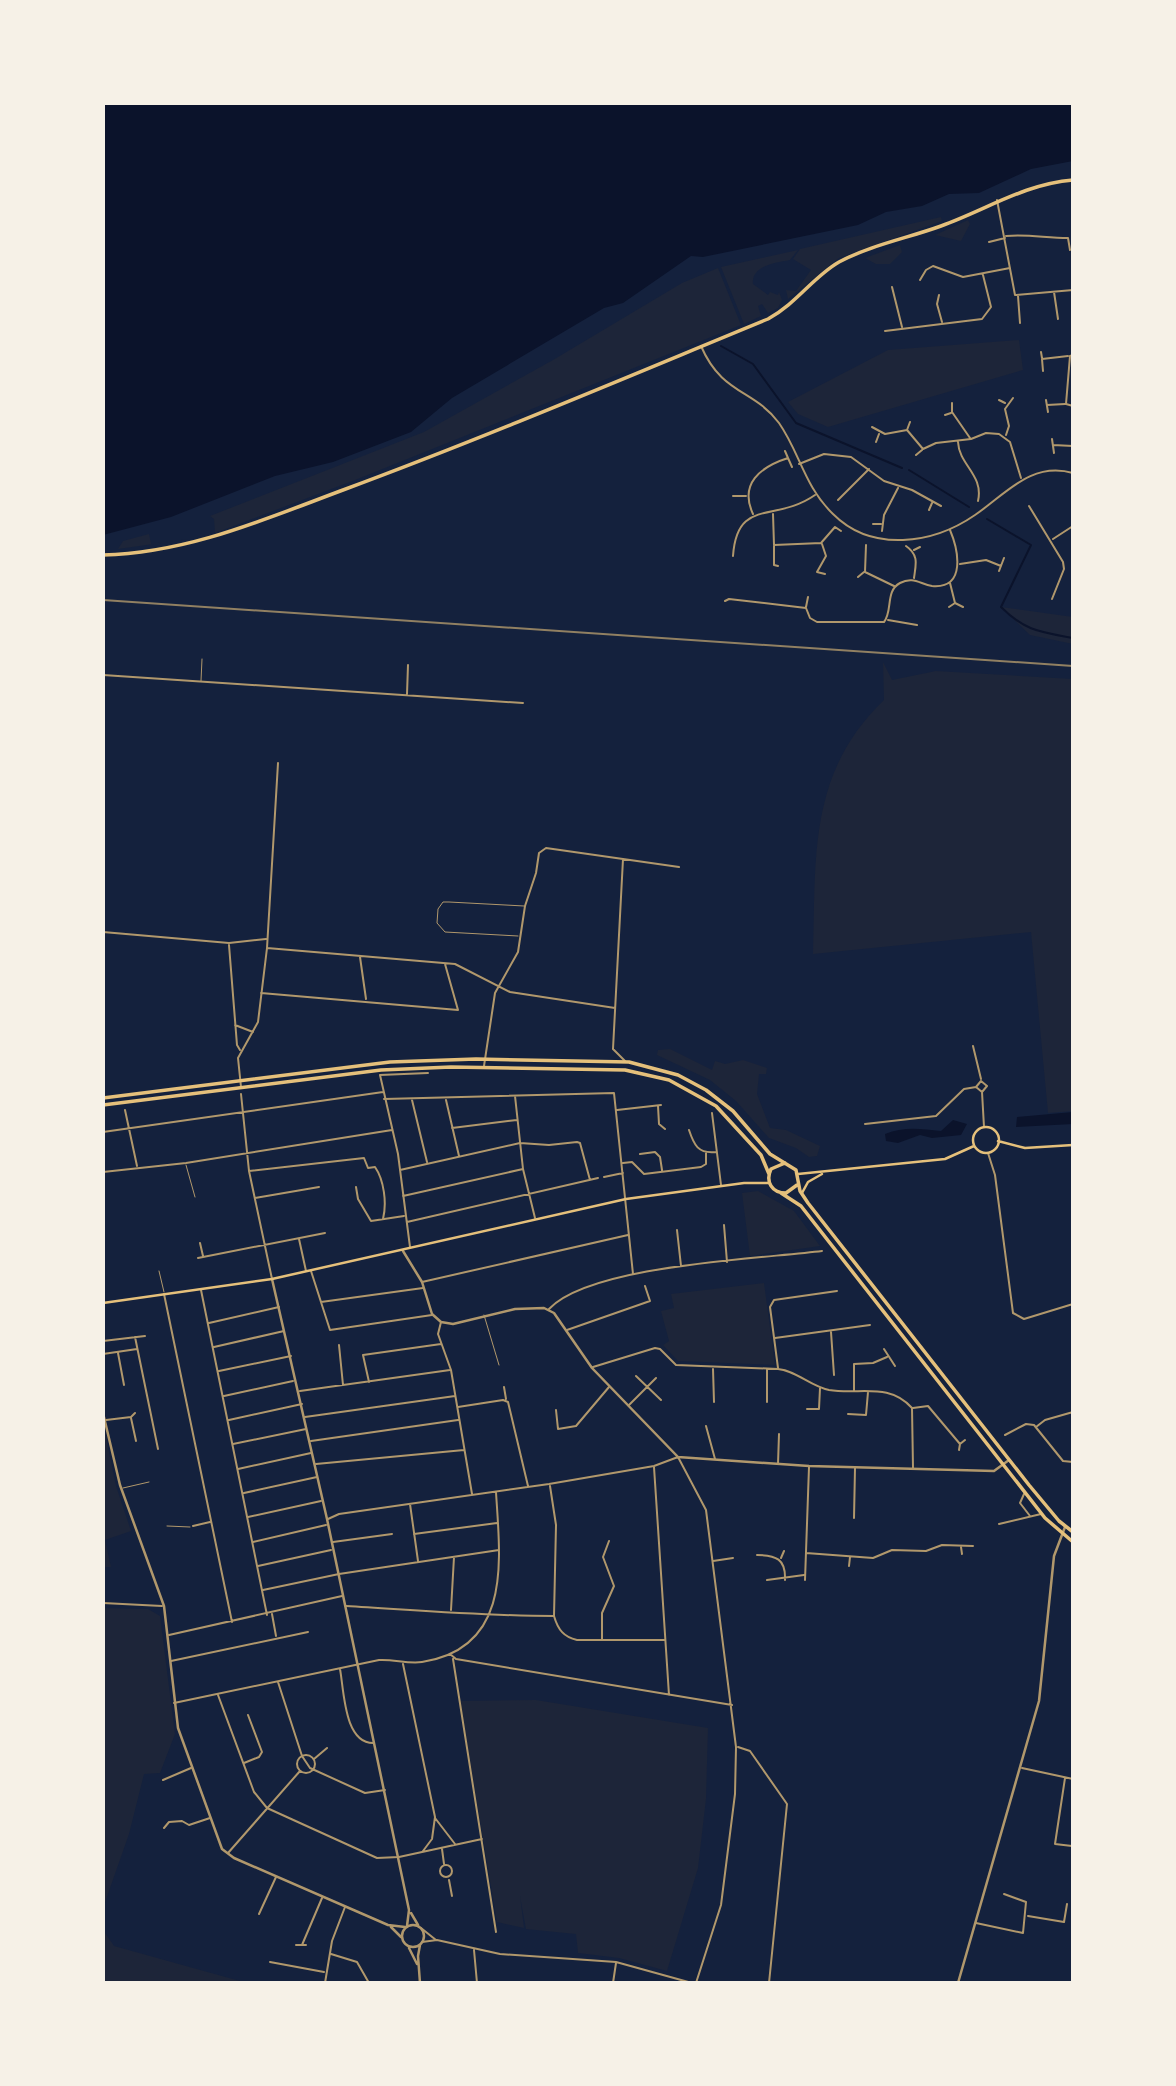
<svg xmlns="http://www.w3.org/2000/svg" width="1176" height="2086" font-family="'Varela Round',sans-serif">
<style>
.green{fill:#1d2539}
.water{fill:#0b132b}
.lines{fill:none;stroke-linecap:round;stroke-linejoin:round}
.stream{stroke:#0b132b;stroke-width:2}
.service{stroke:#b1986c;stroke-width:1}
.minor{stroke:#b1986c;stroke-width:2}
.tertiary{stroke:#b1986c;stroke-width:2.5}
.secondary{stroke:#e5c07b;stroke-width:2.5}
.primary{stroke:#e5c07b;stroke-width:3.5}
.trunk{stroke:#e5c07b;stroke-width:3.5}
.rail{stroke:#918062;stroke-width:2}
</style>
<rect width="100%" height="100%" fill="#14213d"/>
<!-- green -->
<path class="green" d="M941 217 942 221 839 258 788 299 786 290 796 291 811 270 793 259 800 249Z
M968 220 970 224 961 241 935 235Z
M900 245 902 252 890 264H876L865 258Z
M798 250 790 260C774 263 751 266 753 284L768 295 770 292 778 295 779 292 782 300 778 308 768 313 762 304 758 306 761 316 744 324 721 267Z
M718 268 741 325 355 480 215 533 214 519 210 516 424 432 553 360 682 283Z
M1019 340 1023 370 828 427 798 414 788 402 888 350Z
M149 534 151 544 189 539 118 549 123 541Z
M1001 607 1073 617V644L1030 635Z
M883 662 892 680 936 671 1073 679V1111L1048 1113 1031 932 813 954C816 856 808 773 884 700Z
M670 1049 712 1070 715 1061 725 1064 743 1060 767 1068 766 1074H759L757 1094 770 1128 786 1130 820 1146 817 1156 809 1157 796 1148 769 1138 736 1101 710 1080 657 1055 658 1050Z
M758 1191 794 1211 820 1246 750 1256 742 1193Z
M764 1283 775 1365 678 1361 663 1345 669 1341 661 1311 674 1308 671 1294Z
M103 1423 116 1486 131 1531 105 1540 111 1567H103Z
M103 1608 148 1609 160 1616 175 1734 160 1773 144 1774 129 1834 103 1908Z
M536 1700 708 1728 706 1799 698 1868 667 1971 619 1958 578 1953 576 1934 526 1929 520 1896 524 1928 497 1922 460 1701Z
M103 1930 114 1946 247 1983H103Z"/>
<!-- water -->
<path class="water" d="M103 103H1073V161L1031 169 979 193 949 194 922 206 886 212 858 225 703 257 691 256 623 303 604 308 452 398 411 432 333 462 275 476 171 517 103 535Z
M1073 1112V1124L1016 1127 1017 1117Z
M953 1120 967 1124 961 1135 932 1138 920 1135 898 1143 886 1141 885 1134C904 1126 922 1129 941 1131Z"/>
<g class="lines">
<!-- stream -->
<path class="stream" d="M721 346 753 364 796 423 902 468
M909 470 969 507
M987 519 1031 545 1001 607C1025 631 1040 632 1073 638"/>
<!-- service -->
<path class="service" d="M201 681 202 659
M518 936 445 932 437 923 438 909 443 902H449L524 906
M186 1165 195 1197
M159 1271 164 1292
M484 1315 499 1365
M123 1488 149 1482
M167 1526 190 1527"/>
<!-- minor -->
<path class="minor" d="M997 200 1015 295 1073 290
M1006 236C1028 234 1046 238 1068 238L1070 250
M989 242 1005 238
M920 280 926 270 933 266 963 277 1010 268
M892 287 902 327
M1054 292 1058 319
M939 295 937 304 942 322
M1018 296 1020 323
M885 331 982 319 991 307 983 275
M701 346C722 395 754 389 779 423 800 453 804 486 833 514 872 553 933 544 975 515 1006 494 1031 461 1073 473
M1041 352 1042 358
M1073 355 1070 356 1066 404 1073 406
M1043 371 1042 359 1068 356
M999 400 1005 403
M1046 400 1048 412
M952 403V412L970 438
M1047 405 1065 404
M945 415 951 413
M872 427 885 434 907 430 923 449 936 443 971 439 986 433 999 434 1010 442 1021 478
M907 430 910 422
M1006 435 1009 426 1005 409 1013 398
M1052 439 1054 453
M876 442 879 434
M958 442C959 465 984 475 978 501
M1053 445 1073 446
M916 455 922 450
M788 458 792 467
M799 464 824 454 851 457 884 481 912 490 941 506
M733 496H746
M838 500 869 469
M1029 506 1063 562 1064 569 1052 599
M929 510 932 503
M753 514C739 484 760 467 788 458L785 451
M773 514 774 545 821 543 835 527 841 531
M873 524H881
M882 531 884 515 898 488
M1053 539 1073 526
M822 544 826 556 817 572 825 574
M866 545 865 572 894 586
M774 546V565L778 566
M906 546C919 555 916 564 914 578
M914 550 920 547
M733 556C737 497 775 523 815 495
M960 564 986 560 1001 566
M999 571 1004 558
M858 577 864 572
M950 583 955 603
M725 601 729 599 806 608 810 618 817 622H884C893 611 885 591 900 583 913 576 920 584 932 586 967 589 958 549 950 530
M806 607 808 597
M949 607 955 603 963 607
M888 620 917 625
M103 675 523 703
M407 694 408 665
M623 859 613 1049 625 1061
M103 932 229 943 266 939
M229 945 237 1045 240 1050
M267 948 455 964 510 992 615 1008
M360 957 366 999
M261 993 458 1010 445 964
M235 1025 253 1032
M973 1046 981 1079
M484 1066 495 993 518 952 525 906 536 873 539 853 546 848 679 867
M241 1087 238 1058 258 1022 267 948 278 763
M982 1092 976 1087 981 1081 987 1086 982 1092 984 1127
M241 1094 249 1171 272 1279
M515 1096 523 1169 535 1218
M384 1099 614 1093 633 1274
M412 1100 427 1162
M446 1100 459 1156
M658 1106 659 1124 665 1129
M125 1110 137 1166
M617 1110 661 1105
M712 1113 721 1185
M865 1124 936 1116 964 1089 976 1087
M452 1128 517 1120
M689 1130C694 1145 698 1154 716 1152
M103 1132 383 1092
M988 1153 995 1175 1013 1313 1024 1319 1073 1304
M640 1154 655 1152 660 1157 662 1170
M623 1163 632 1162 644 1174 701 1167 706 1164V1153
M400 1170 520 1143 549 1145 577 1142 580 1143 590 1180
M249 1171 364 1158 368 1168 375 1167C384 1180 387 1203 383 1219
M103 1172 186 1163 392 1130
M604 1177 623 1173
M356 1187 358 1199 371 1221 404 1216
M403 1196 523 1169
M255 1198 319 1187
M407 1222 598 1178
M724 1225 727 1262
M677 1230 681 1266
M299 1239 306 1271
M200 1243 203 1256
M410 1247 398 1154 380 1075 428 1073
M198 1258 325 1233
M311 1271 330 1330 432 1315
M422 1282 628 1235
M201 1290 267 1615
M164 1294 232 1622
M321 1302 423 1288
M549 1309C591 1265 759 1259 822 1251
M441 1322 438 1334 451 1370 472 1494
M209 1323 279 1307
M567 1330 650 1301 645 1286
M831 1332 834 1375
M135 1337 158 1449
M775 1338 870 1325
M103 1341 145 1336
M339 1345 343 1385
M214 1347 284 1331
M884 1349 895 1366
M118 1353 124 1385
M103 1354 137 1349
M593 1367 655 1348 660 1349 676 1365 778 1369C797 1371 810 1386 829 1390 860 1395 889 1382 912 1408L913 1468
M778 1368 770 1307 774 1300 837 1291
M713 1369 714 1402
M219 1371 291 1356
M636 1376 661 1400
M369 1382 363 1355 441 1344
M504 1387 506 1399
M854 1390V1364L873 1363 887 1357
M300 1391 450 1370
M224 1396 293 1381
M767 1402V1369
M629 1405 656 1378
M458 1407 503 1400 508 1402 528 1486
M913 1408 928 1406 960 1444
M807 1409H819L820 1388
M556 1410 558 1429 576 1426 609 1387
M848 1414 866 1415 868 1392
M305 1417 455 1396
M131 1418 136 1441
M106 1420 131 1417 135 1413
M229 1420 302 1404
M706 1426 715 1459
M1036 1427 1045 1420 1073 1412
M1005 1435 1026 1424 1034 1425 1063 1461 1073 1462
M311 1441 458 1420
M233 1444 306 1429
M959 1450 960 1444 965 1440
M316 1464 464 1450
M778 1464 779 1434
M654 1467 669 1695
M238 1469 311 1453
M550 1486 556 1525 554 1616C558 1630 564 1637 577 1640H665
M244 1493 317 1477
M1024 1494 1020 1503 1030 1516
M410 1504 418 1561
M248 1517 321 1501
M854 1518 855 1468
M328 1519 339 1514 549 1484 654 1466 678 1457 706 1510 736 1747 735 1794 721 1905 696 1983
M999 1524 1041 1514
M193 1526 210 1522
M414 1534 497 1523
M253 1542 326 1525
M333 1542 392 1534
M961 1547 962 1554
M806 1553 873 1558 892 1550 926 1551 942 1545 973 1546
M757 1555C776 1555 786 1559 785 1580
M781 1558 784 1551
M713 1561 733 1558
M258 1566 331 1550
M849 1566 850 1557
M767 1580 804 1575
M805 1580 809 1467
M263 1590 339 1574 499 1550
M103 1603 162 1606
M346 1606C415 1610 484 1616 553 1616
M451 1610 454 1557
M272 1614 276 1636
M169 1635 342 1596
M602 1639V1613L614 1586 603 1557 609 1541
M450 1654 456 1659 732 1705
M453 1659 496 1932
M171 1661 308 1632
M403 1664 435 1817 432 1839 423 1851
M340 1669C344 1690 344 1744 374 1743
M278 1682 302 1756 310 1768 365 1793 385 1790
M218 1695 254 1792 267 1808 377 1858 399 1857 482 1839
M174 1703 379 1660C394 1659 407 1664 422 1662 513 1648 500 1559 496 1492
M738 1747 750 1751 787 1804 769 1983
M297 1764a9 9 0 1 1 18 0a9 9 0 1 1-18 0Z
M314 1759 327 1748
M244 1763 259 1757 262 1752 248 1715
M1022 1768 1073 1779
M1065 1778 1055 1844 1072 1846
M163 1780 191 1768
M435 1818 455 1844
M164 1828 169 1822 182 1821 189 1825 210 1818
M442 1849 444 1864
M228 1853 300 1771
M440 1871a6 6 0 1 1 12 0a6 6 0 1 1-12 0Z
M449 1880 452 1896
M259 1914 276 1877
M1028 1916 1064 1922 1067 1904
M976 1923 1023 1933 1026 1902 1004 1894
M421 1928 436 1940
M422 1942 437 1940 500 1954 616 1962 692 1983
M296 1945H306
M302 1945 322 1898
M474 1950 477 1983
M331 1954 357 1962 369 1983
M270 1962 324 1972
M325 1983 332 1941 345 1907
M613 1983 616 1963"/>
<!-- tertiary -->
<path class="tertiary" d="M403 1251 422 1282 432 1314 441 1322 453 1324 515 1309 544 1308 554 1313 592 1368 678 1457 809 1466 994 1471 1009 1460
M272 1279 327 1519 409 1910 407 1926
M103 1413 120 1485 164 1606 178 1728 222 1849 234 1858 388 1925 405 1927
M411 1913 418 1925
M402 1936a11 11 0 1 1 22 0a11 11 0 1 1-22 0Z
M391 1927 401 1937
M420 1945 418 1956 420 1983
M409 1948 417 1964
M958 1983 1039 1701 1054 1556 1065 1527"/>
<!-- secondary -->
<path class="secondary" d="M973 1140a13 13 0 1 1 26 0a13 13 0 1 1-26 0Z
M998 1141 1025 1148 1073 1145
M798 1174 945 1159 974 1146
M802 1193 808 1182 822 1174
M103 1303 272 1279 626 1199 744 1183H769"/>
<!-- primary -->
<path class="primary" d="M103 555C188 553 265 519 343 490 486 437 627 377 768 319 797 303 813 277 839 262 871 245 908 238 941 226 986 210 1024 184 1073 180"/>
<!-- trunk -->
<path class="trunk" d="M103 1098 390 1062 476 1059 629 1062 678 1075 706 1090 733 1111 770 1154 796 1170 800 1191 808 1203 1029 1485 1059 1521 1073 1532
M103 1105 381 1070 451 1067 625 1070 669 1080 716 1106 761 1155 769 1174
M785 1163 771 1169C765 1182 772 1193 786 1193L797 1185
M781 1193 801 1206 1045 1518 1073 1542"/>
<!-- rail -->
<path class="rail" d="M103 600 1073 666"/>
</g>
<!-- border -->
<rect width="1176" height="2086" fill="none" stroke="#f6f1e7" stroke-width="210"/>
</svg>
